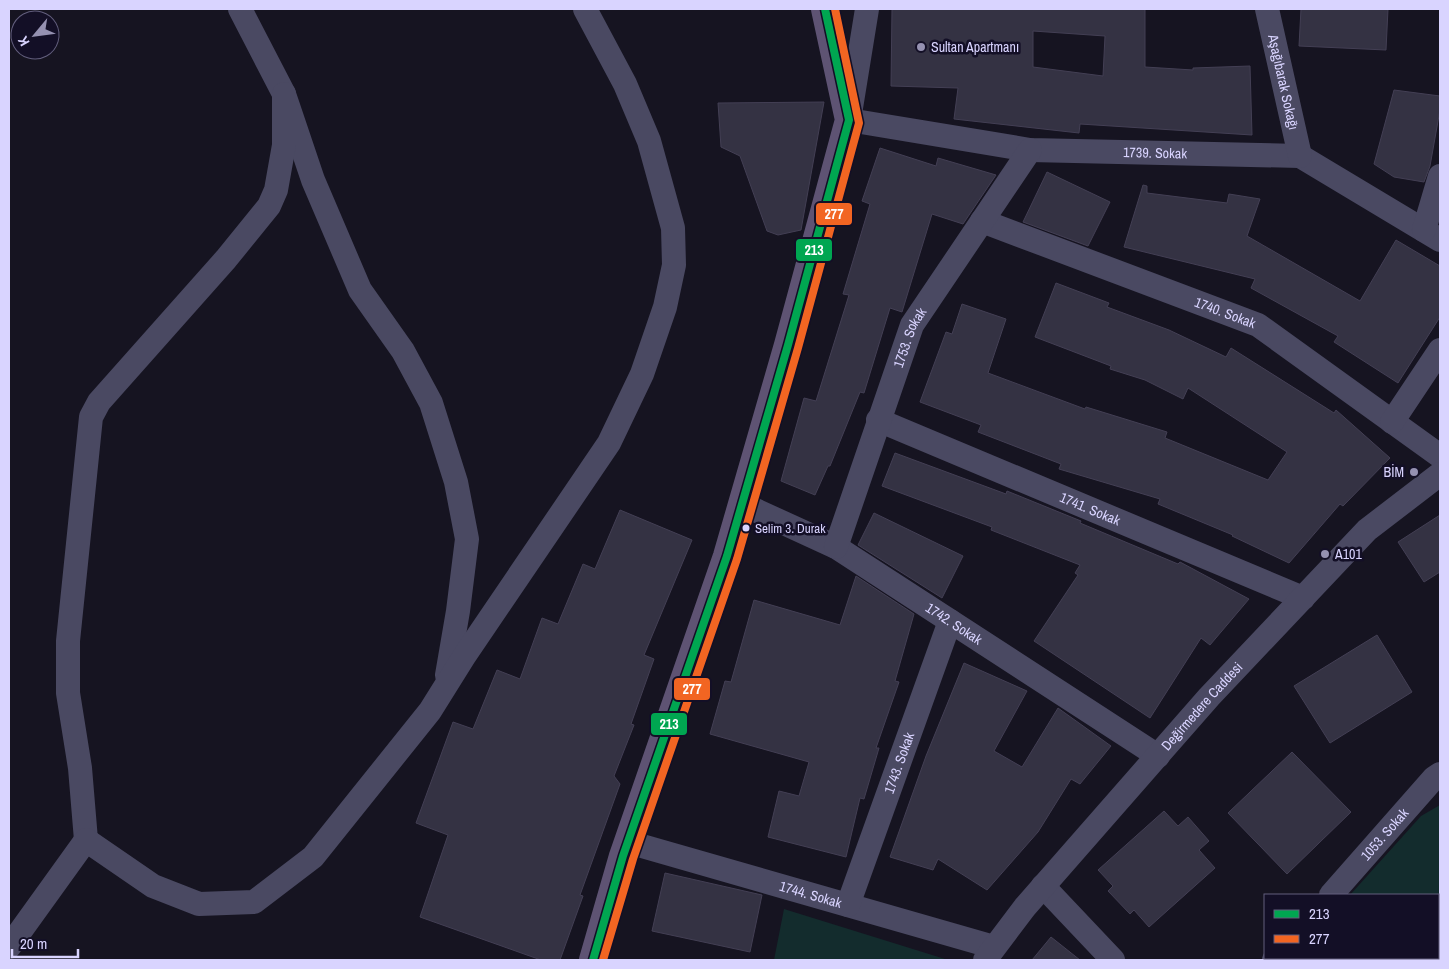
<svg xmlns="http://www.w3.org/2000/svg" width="1449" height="969" font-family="'Archivo Narrow',sans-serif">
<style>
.green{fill:#132c2d}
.building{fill:#343243;stroke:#433f54;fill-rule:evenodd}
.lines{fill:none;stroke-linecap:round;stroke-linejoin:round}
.minor{stroke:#4a4962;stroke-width:24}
.major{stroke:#5e5373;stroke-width:28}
.bus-1-casing{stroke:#130f26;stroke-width:11}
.bus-2-casing{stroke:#130f26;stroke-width:11}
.bus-1{stroke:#00a651;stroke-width:8}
.bus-2{stroke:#f26522;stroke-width:8}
.poi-dot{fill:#9591b1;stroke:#130f26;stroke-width:2}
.bus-dot{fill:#d9d4ff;stroke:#130f26;stroke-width:2}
.labels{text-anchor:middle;stroke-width:5;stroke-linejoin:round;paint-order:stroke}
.bus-label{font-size:13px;fill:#d9d4ff;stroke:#130f26;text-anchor:start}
.poi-label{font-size:14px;fill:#d9d4ff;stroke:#130f26;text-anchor:start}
.street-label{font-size:14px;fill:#d9d4ff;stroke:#130f26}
.line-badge{stroke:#130f26;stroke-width:2}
.badge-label{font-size:14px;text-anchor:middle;font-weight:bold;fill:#fff}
</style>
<rect width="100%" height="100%" fill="#161421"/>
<!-- green -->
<path class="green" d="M1440 805V960H1291L1293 958H1438V895H1350L1421 816Z
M784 909 945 959 774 960Z"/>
<!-- building -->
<path class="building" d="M892 9H1145V67L1193 70V68L1250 66 1252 135 1080 124 1079 133 954 119 958 88 891 86ZM1033 31 1105 36 1103 76 1033 67Z
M1301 9H1388L1386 50 1299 46Z
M1394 90 1440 96V110L1430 166 1424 182 1394 177 1374 164Z
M824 102 801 230 778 235 767 231 740 156 721 147 718 103Z
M880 148 936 166 938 158 996 175 963 224 932 214 902 312 890 308 864 393 860 392 830 466H828L815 495 781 481 804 398 816 401 849 295 843 294 870 204 862 201Z
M1047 172 1110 202 1088 246 1023 222Z
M1143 185 1147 186V193L1227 203 1229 194 1260 199 1247 236 1360 301 1396 240 1440 266V317L1398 383 1334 342 1338 336 1251 288 1255 279 1124 247Z
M1056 283 1109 303 1107 307 1169 330 1226 357 1231 348 1334 413 1336 410 1390 458 1343 506 1340 504 1289 563 1232 536 1233 535 1158 504 1160 499 1059 469 1061 464 978 432 981 425 920 402 946 332 952 334 962 304 1006 319 988 373 1085 409 1086 407 1167 432 1165 438 1268 480 1287 452 1188 388 1183 399 1145 380 1110 369 1111 366 1035 337Z
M895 453 1006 494 1007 491 1081 521 1080 523 1178 564 1180 562 1249 599 1210 645 1201 638 1150 718 1034 641 1078 575 1075 573 1080 565 991 530 992 527 882 486Z
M620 510 692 540 644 655 654 659 631 724 634 725 614 776 620 784 580 895 583 896 560 960H541L420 917 448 835 416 823 453 722 473 729 497 670 520 679 542 618 558 624 583 564 595 569Z
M874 513 963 556 942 598 858 545Z
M1440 515V572L1424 582 1398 542Z
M856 576 914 614 895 681 899 682 876 748H879L864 799 860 798 846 857 768 837 779 791 799 796 809 762 710 734 725 681 731 682 754 600 840 625Z
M1377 635 1412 692 1330 743 1294 686Z
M964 663 1027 691 994 751 1022 767 1058 708 1111 746 1080 784 1071 779 1038 832 987 890 938 859 933 870 890 857 926 756Z
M1292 752 1351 812 1287 874 1228 813Z
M1164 811 1178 826 1188 817 1209 841 1199 850 1215 868 1149 927 1134 910 1130 914 1108 891 1113 886 1098 870Z
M665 873 762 895 750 952 652 931Z
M1051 937 1080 960H1032Z"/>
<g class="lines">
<!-- minor -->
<g class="minor">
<path d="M240 9 284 94 313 180 360 290 403 351 431 403 456 482 467 539 458 611 447 675"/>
<path id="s1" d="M867 9 849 120 1030 150 1300 156 1440 240"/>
<path id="s2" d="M1267 9 1300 156"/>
<path id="s3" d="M982 221 1258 325 1440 456"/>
<path d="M1424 230 1440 176"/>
<path id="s4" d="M878 420 1303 598"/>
<path d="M1392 422 1440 350"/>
<path id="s5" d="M742 504 836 547 1158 756"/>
<path id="s6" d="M836 547 912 325 1030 150"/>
<path d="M86 840 80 768 68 693V641L91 417 99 402 226 259 269 206 276 190 284 145V94"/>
<path id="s7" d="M628 842 994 947"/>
<path d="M1043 886 1113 960"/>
<path id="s8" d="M1331 895 1434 778 1440 774"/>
<path id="s9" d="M848 905 950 621"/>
<path d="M9 947 86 840 153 886 199 904 254 902 313 857 430 711 465 655 609 443 642 374 665 307 674 265 673 228 649 141 625 84 585 9"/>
<path id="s10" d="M985 960 1025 907 1209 697 1367 530 1440 474"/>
<path d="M1274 960 1276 958"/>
</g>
<!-- major -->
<path class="major" d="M593 960 623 856 727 556 788 345 849 120 825 9"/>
<defs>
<path id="bus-1" d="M593 960 623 856 727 556 788 345 849 120 825 9"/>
<path id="bus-2" d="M603 960 633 859 737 559 798 348 859 123 835 9"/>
</defs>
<!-- bus-1 casing -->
<use href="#bus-1" class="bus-1-casing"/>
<!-- bus-2 casing -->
<use href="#bus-2" class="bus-2-casing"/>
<!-- bus-1 -->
<use href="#bus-1" class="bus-1"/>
<!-- bus-2 -->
<use href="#bus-2" class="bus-2"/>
</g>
<!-- markers -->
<g class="poi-dot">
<circle cx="921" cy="47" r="5"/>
<circle cx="1414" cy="472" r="5"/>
<circle cx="1325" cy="554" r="5"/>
</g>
<circle class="bus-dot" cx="746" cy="528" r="4.5"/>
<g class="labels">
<!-- bus labels -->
<g class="bus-label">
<text x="755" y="533">Selim 3. Durak</text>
</g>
<!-- poi labels -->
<g class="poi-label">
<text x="931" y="52">Sultan Apartmanı</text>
<text x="1404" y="477" text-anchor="end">BİM</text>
<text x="1335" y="559">A101</text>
</g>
<!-- street labels -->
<g class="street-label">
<text dy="5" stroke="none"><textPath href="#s2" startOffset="75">Aşağıbarak Sokağı</textPath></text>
<text dy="5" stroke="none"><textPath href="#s1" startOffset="421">1739. Sokak</textPath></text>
<text dy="5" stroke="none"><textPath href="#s3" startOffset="260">1740. Sokak</textPath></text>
<text dy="5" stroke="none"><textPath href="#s6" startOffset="222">1753. Sokak</textPath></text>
<text dy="5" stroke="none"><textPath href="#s4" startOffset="230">1741. Sokak</textPath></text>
<text dy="5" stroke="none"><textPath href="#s5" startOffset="244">1742. Sokak</textPath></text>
<text dy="5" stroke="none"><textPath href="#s10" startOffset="334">Değirmedere Caddesi</textPath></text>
<text dy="5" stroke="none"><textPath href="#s9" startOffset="151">1743. Sokak</textPath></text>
<text dy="5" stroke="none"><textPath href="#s8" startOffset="81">1053. Sokak</textPath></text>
<text dy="5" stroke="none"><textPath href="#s7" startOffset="190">1744. Sokak</textPath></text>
</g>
</g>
<g class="line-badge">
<rect x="815" y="202" width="38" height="24" rx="5" fill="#f26522"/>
<rect x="795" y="238" width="38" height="24" rx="5" fill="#00a651"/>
<rect x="673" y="677" width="38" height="24" rx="5" fill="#f26522"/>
<rect x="650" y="712" width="38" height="24" rx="5" fill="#00a651"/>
</g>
<g class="badge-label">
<text x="834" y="219">277</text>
<text x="814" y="255">213</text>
<text x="692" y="694">277</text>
<text x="669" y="729">213</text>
</g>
<!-- border -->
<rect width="1449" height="969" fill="none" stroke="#d9d4ff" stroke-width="20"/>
<!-- legend -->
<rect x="1264" y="894" width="175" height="65" fill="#130f26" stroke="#625e7d"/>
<rect x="1274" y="910" width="25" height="8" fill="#00a651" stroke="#625e7d"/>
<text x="1309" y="919" font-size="15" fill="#d9d4ff">213</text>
<rect x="1274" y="935" width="25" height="8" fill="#f26522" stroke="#625e7d"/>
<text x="1309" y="944" font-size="15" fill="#d9d4ff">277</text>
<!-- north arrow -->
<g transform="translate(35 35) rotate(241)"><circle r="24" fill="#130f26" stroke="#625e7d"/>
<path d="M0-4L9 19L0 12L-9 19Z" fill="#9591b1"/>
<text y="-8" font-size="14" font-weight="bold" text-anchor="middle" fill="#d9d4ff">K</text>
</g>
<!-- scale -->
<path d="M12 949v8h66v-8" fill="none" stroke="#d9d4ff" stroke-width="2.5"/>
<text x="20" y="949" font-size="15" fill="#d9d4ff" stroke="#130f26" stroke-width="4" paint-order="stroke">20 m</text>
</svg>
